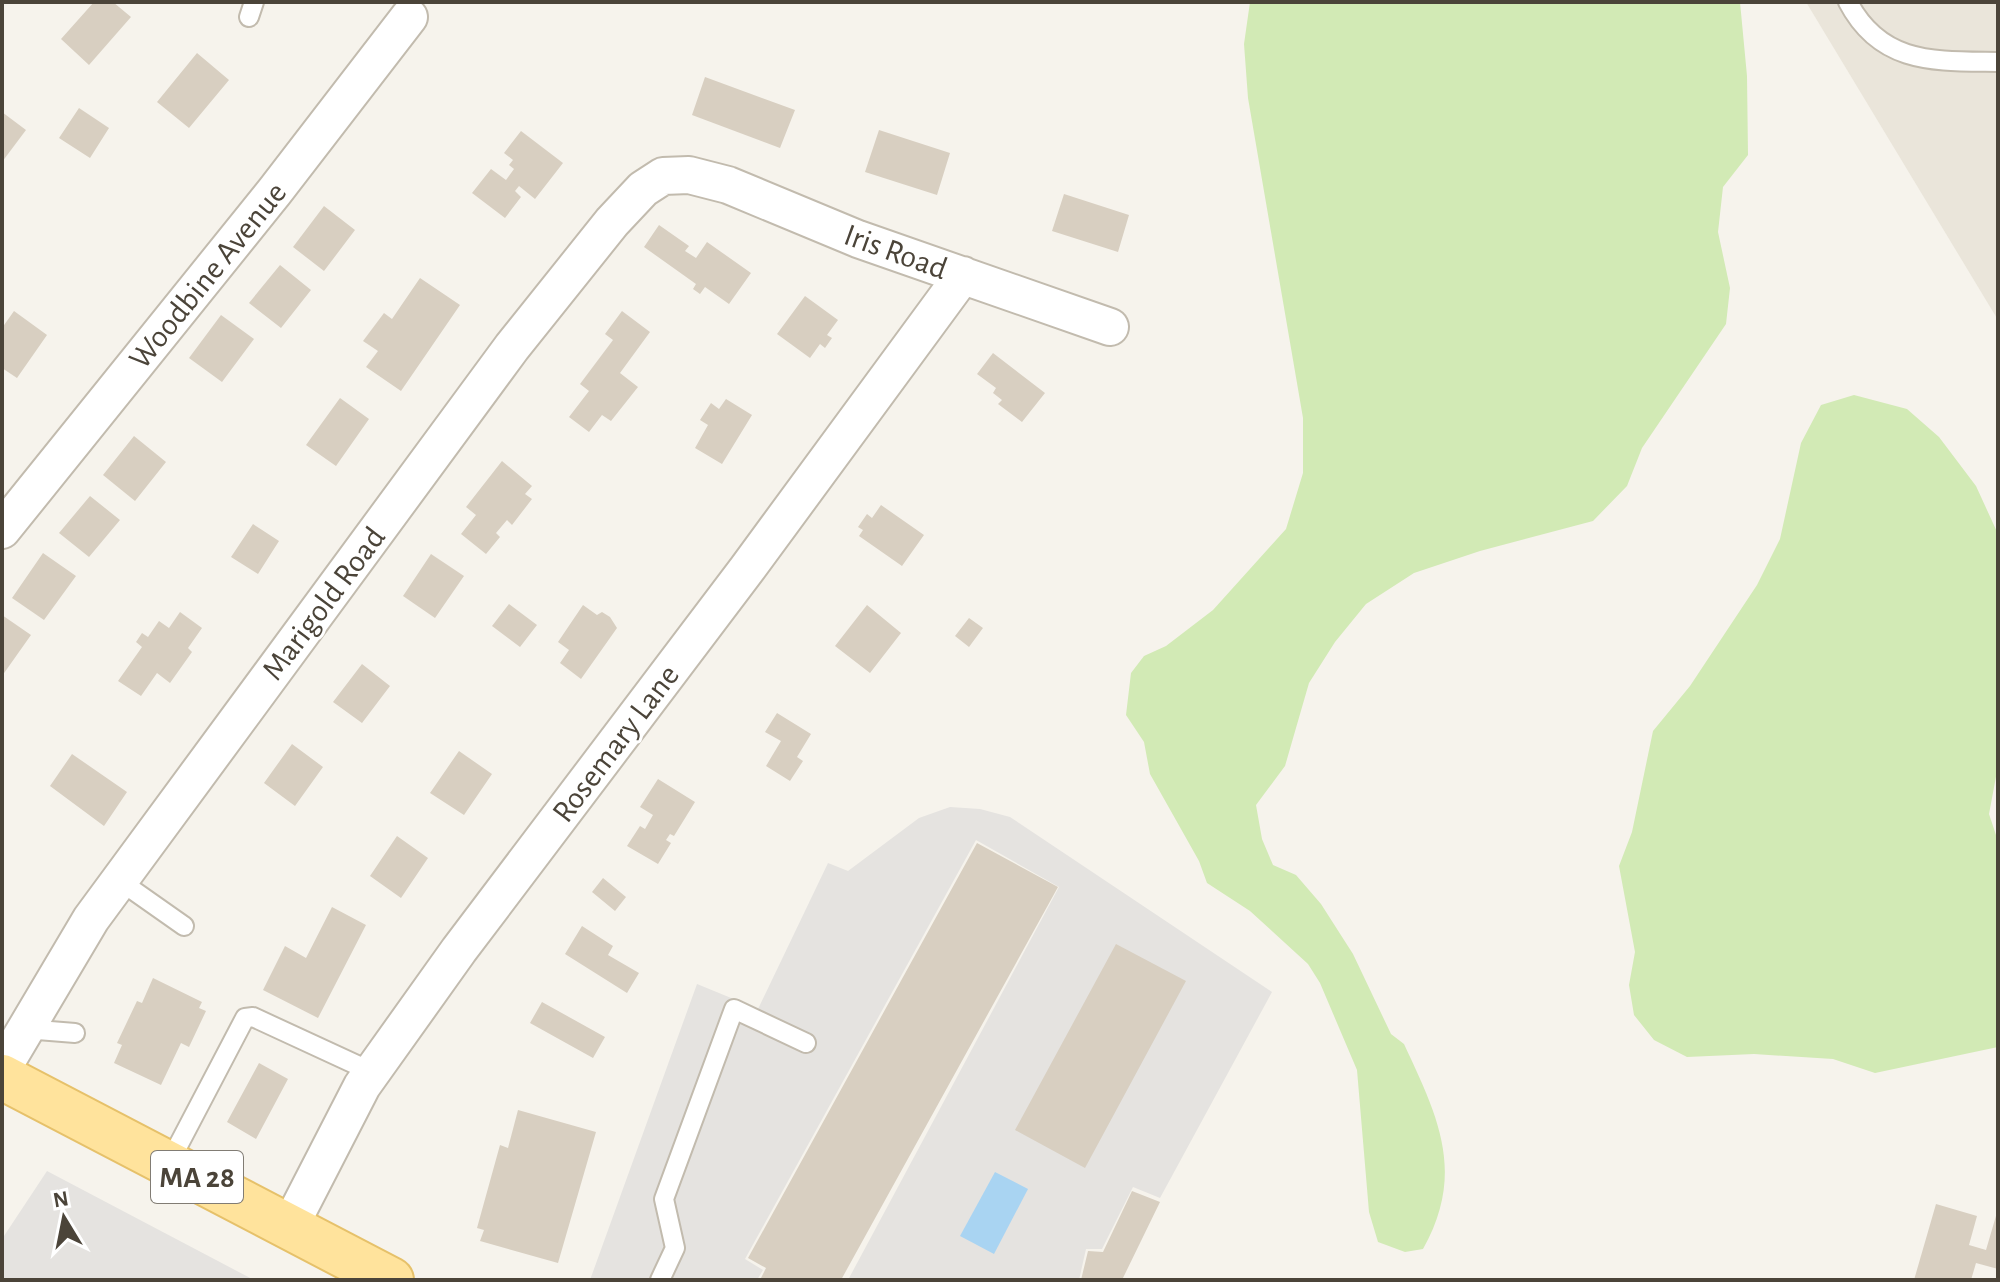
<svg xmlns="http://www.w3.org/2000/svg" width="2000" height="1282" font-family="'Alegreya Sans',sans-serif">
<style>
.residential{fill:#eae5da}
.green{fill:#d2eab5}
.parking{fill:#e5e3e0}
.water{fill:#a9d4f2}
.building{fill:#d8cfc1}
.lines{fill:none;stroke-linecap:round;stroke-linejoin:round}
.lane-casing{stroke:#c2bbae;stroke-width:22}
.street-casing{stroke:#c2bbae;stroke-width:40}
.primary-casing{stroke:#e6c16a;stroke-width:48}
.lane{stroke:#fff;stroke-width:18}
.street{stroke:#fff;stroke-width:36}
.primary{stroke:#ffe39c;stroke-width:44}
.labels{text-anchor:middle;stroke-width:6;stroke-linejoin:round;paint-order:stroke}
.shield{fill:#fff;stroke:#817c74;stroke-width:2}
.shield-label{font-size:30px;font-weight:bold;fill:#4b4439}
.street-label{font-size:32px;fill:#4b4439;stroke:#fff}
</style>
<rect width="100%" height="100%" fill="#f6f3ec"/>
<!-- residential -->
<path class="residential" d="M1806 2H1998V320Z"/>
<!-- green -->
<path class="green" d="M1250 2H1740L1747 76 1748 155 1723 187 1718 232 1730 288 1726 324 1642 448 1627 486 1593 521 1480 551 1414 573 1366 604 1335 642 1309 683 1285 766 1256 805 1262 839 1273 865 1296 875 1321 904 1353 954 1391 1034 1404 1044C1438 1117 1466 1172 1423 1249L1405 1252 1378 1242 1369 1212 1357 1070 1320 983 1308 964 1250 911 1207 883 1199 861 1150 774 1144 742 1126 715 1131 673 1144 656 1166 646 1213 610 1286 529 1303 473V418L1248 98 1244 44Z
M1854 395 1907 409 1939 437 1976 486 1998 534V766L1989 814 1998 841V1047L1875 1073 1833 1059 1754 1054 1687 1057 1654 1040 1634 1015 1629 985 1635 952 1619 866 1632 832 1653 731 1690 686 1757 585 1780 539 1801 443 1821 405Z"/>
<!-- parking -->
<path class="parking" d="M950 807 980 809 1010 817 1272 992 1160 1198 1133 1187 1102 1249H1086L1079 1280H848L1059 887 976 840 745 1259 763 1270 757 1280H590L697 984 758 1009 828 863 848 871 919 818Z
M47 1171 254 1280H2V1239Z"/>
<!-- water -->
<path class="water" d="M995 1172 1028 1189 994 1254 960 1236Z"/>
<!-- building -->
<path class="building" d="M94 2H113L131 17 89 65 61 39Z
M197 53 229 80 189 128 157 102Z
M705 77 795 110 780 148 692 115Z
M79 108 109 128 90 158 59 138Z
M2 112 26 130 2 162Z
M879 130 950 153 937 195 865 172Z
M521 131 563 163 535 199 519 186 515 191 521 197 505 218 472 193 491 169 506 180 514 169 509 165 513 160 504 153Z
M1064 194 1129 215 1118 252 1052 231Z
M324 206 355 230 324 271 293 247Z
M659 225 689 246 685 251 696 258 707 242 751 273 729 304 705 287 700 294 693 289 696 284 644 247Z
M280 265 311 290 281 328 249 303Z
M420 278 460 305 401 391 366 367 378 351 363 341 384 313 392 319Z
M805 296 838 320 827 335 832 338 825 348 820 344 810 358 777 334Z
M14 311 47 335 17 378 2 368V328Z
M622 311 650 332 620 373 638 387 611 421 602 415 589 432 569 417 589 391 580 384 613 340 605 334Z
M221 315 254 339 222 382 189 358Z
M993 353 1045 393 1022 422 998 404 1002 400 993 393 996 388 977 374Z
M340 398 369 419 336 466 306 445Z
M726 399 752 415 722 464 695 448 708 425 700 420 711 403 719 409Z
M134 436 166 462 135 501 103 475Z
M502 461 532 486 525 494 532 499 512 525 507 520 496 533 500 537 486 554 461 534 476 515 466 507Z
M90 496 120 520 89 557 59 533Z
M881 505 924 535 902 566 859 536 863 530 858 527 867 514 872 518Z
M253 524 279 541 258 574 231 557Z
M43 553 76 576 44 620 12 598Z
M431 554 464 576 435 618 403 596Z
M509 604 537 625 520 647 492 626Z
M583 605 597 615 602 612 610 617 617 628 581 679 560 663 569 650 558 642Z
M867 605 901 633 870 673 835 646Z
M180 612 202 628 188 648 192 652 170 683 157 673 141 696 118 681 142 647 136 642 142 633 148 637 159 621 169 628Z
M2 615 31 635 2 676Z
M969 618 983 628 969 647 955 636Z
M362 664 390 686 362 723 333 702Z
M777 713 811 734 797 757 803 761 790 781 766 766 781 741 765 732Z
M292 744 323 767 295 806 264 783Z
M459 751 492 774 464 815 430 793Z
M72 754 127 792 104 826 50 786Z
M658 779 695 802 674 836 670 834 666 840 671 843 658 864 627 846 640 826 645 829 653 815 640 807Z
M397 836 428 858 401 898 370 876Z
M977 843 1058 887 841 1280H760L766 1268 748 1258Z
M603 878 626 897 615 911 592 892Z
M332 907 366 925 318 1018 263 990 285 946 306 958Z
M582 926 613 946 608 955 639 973 627 993 565 954Z
M1116 944 1186 981 1085 1168 1015 1130Z
M153 978 202 1002 199 1008 206 1011 189 1047 181 1043 161 1085 114 1063 122 1045 117 1043 137 1001 142 1003Z
M542 1002 605 1037 593 1058 530 1023Z
M259 1063 288 1079 256 1139 227 1122Z
M518 1110 596 1132 558 1263 480 1241 484 1230 477 1228 500 1145 508 1148Z
M1132 1191 1160 1202 1122 1280H1081L1088 1251 1103 1252Z
M1936 1204 1977 1216 1969 1245 1986 1250 1998 1209V1269L1976 1263 1971 1280H1914Z"/>
<g class="lines">
<defs>
<path id="lane" d="M1848 2C1881 65 1935 61 1998 62
M249 17 254 2
M120 881 184 926
M25 1029 75 1033
M169 1163 245 1018 253 1017 372 1072
M660 1280 675 1248 664 1199 734 1009 806 1043"/>
<path id="street" d="M2 530 275 191 409 17
M2 1069 91 919 512 347 612 222 643 189 663 176 689 175 728 185 858 239 1110 327
M290 1226 362 1086 459 950 747 569 963 275"/>
<path id="primary" d="M2 1077 391 1280"/>
</defs>
<!-- lane casing -->
<use href="#lane" class="lane-casing"/>
<!-- street casing -->
<use href="#street" class="street-casing"/>
<!-- primary casing -->
<use href="#primary" class="primary-casing"/>
<!-- lane -->
<use href="#lane" class="lane"/>
<!-- street -->
<use href="#street" class="street"/>
<!-- primary -->
<use href="#primary" class="primary"/>
</g>
<g class="labels">
<!-- shield labels -->
<rect class="shield" x="151" y="1151" width="92" height="52" rx="6"/>
<g class="shield-label">
<text x="197" y="1187">MA 28</text>
</g>
<!-- street labels -->
<g class="street-label">
<text transform="translate(896 251) rotate(20)" y="11">Iris Road</text>
<text transform="translate(207 275) rotate(-51)" y="11">Woodbine Avenue</text>
<text transform="translate(323 603) rotate(-53)" y="11">Marigold Road</text>
<text transform="translate(615 743) rotate(-53)" y="11">Rosemary Lane</text>
</g>
</g>
<!-- border -->
<rect width="2000" height="1282" fill="none" stroke="#4b4439" stroke-width="8"/>
<!-- north arrow -->
<g transform="translate(64 1218) rotate(350)" stroke="#ffffff" stroke-width="6" paint-order="stroke">
<path d="M0-6L14 30L0 20L-14 30Z" fill="#4b4439"/>
<text y="-12" font-size="22" font-weight="bold" text-anchor="middle" fill="#4b4439">N</text>
</g>
</svg>
